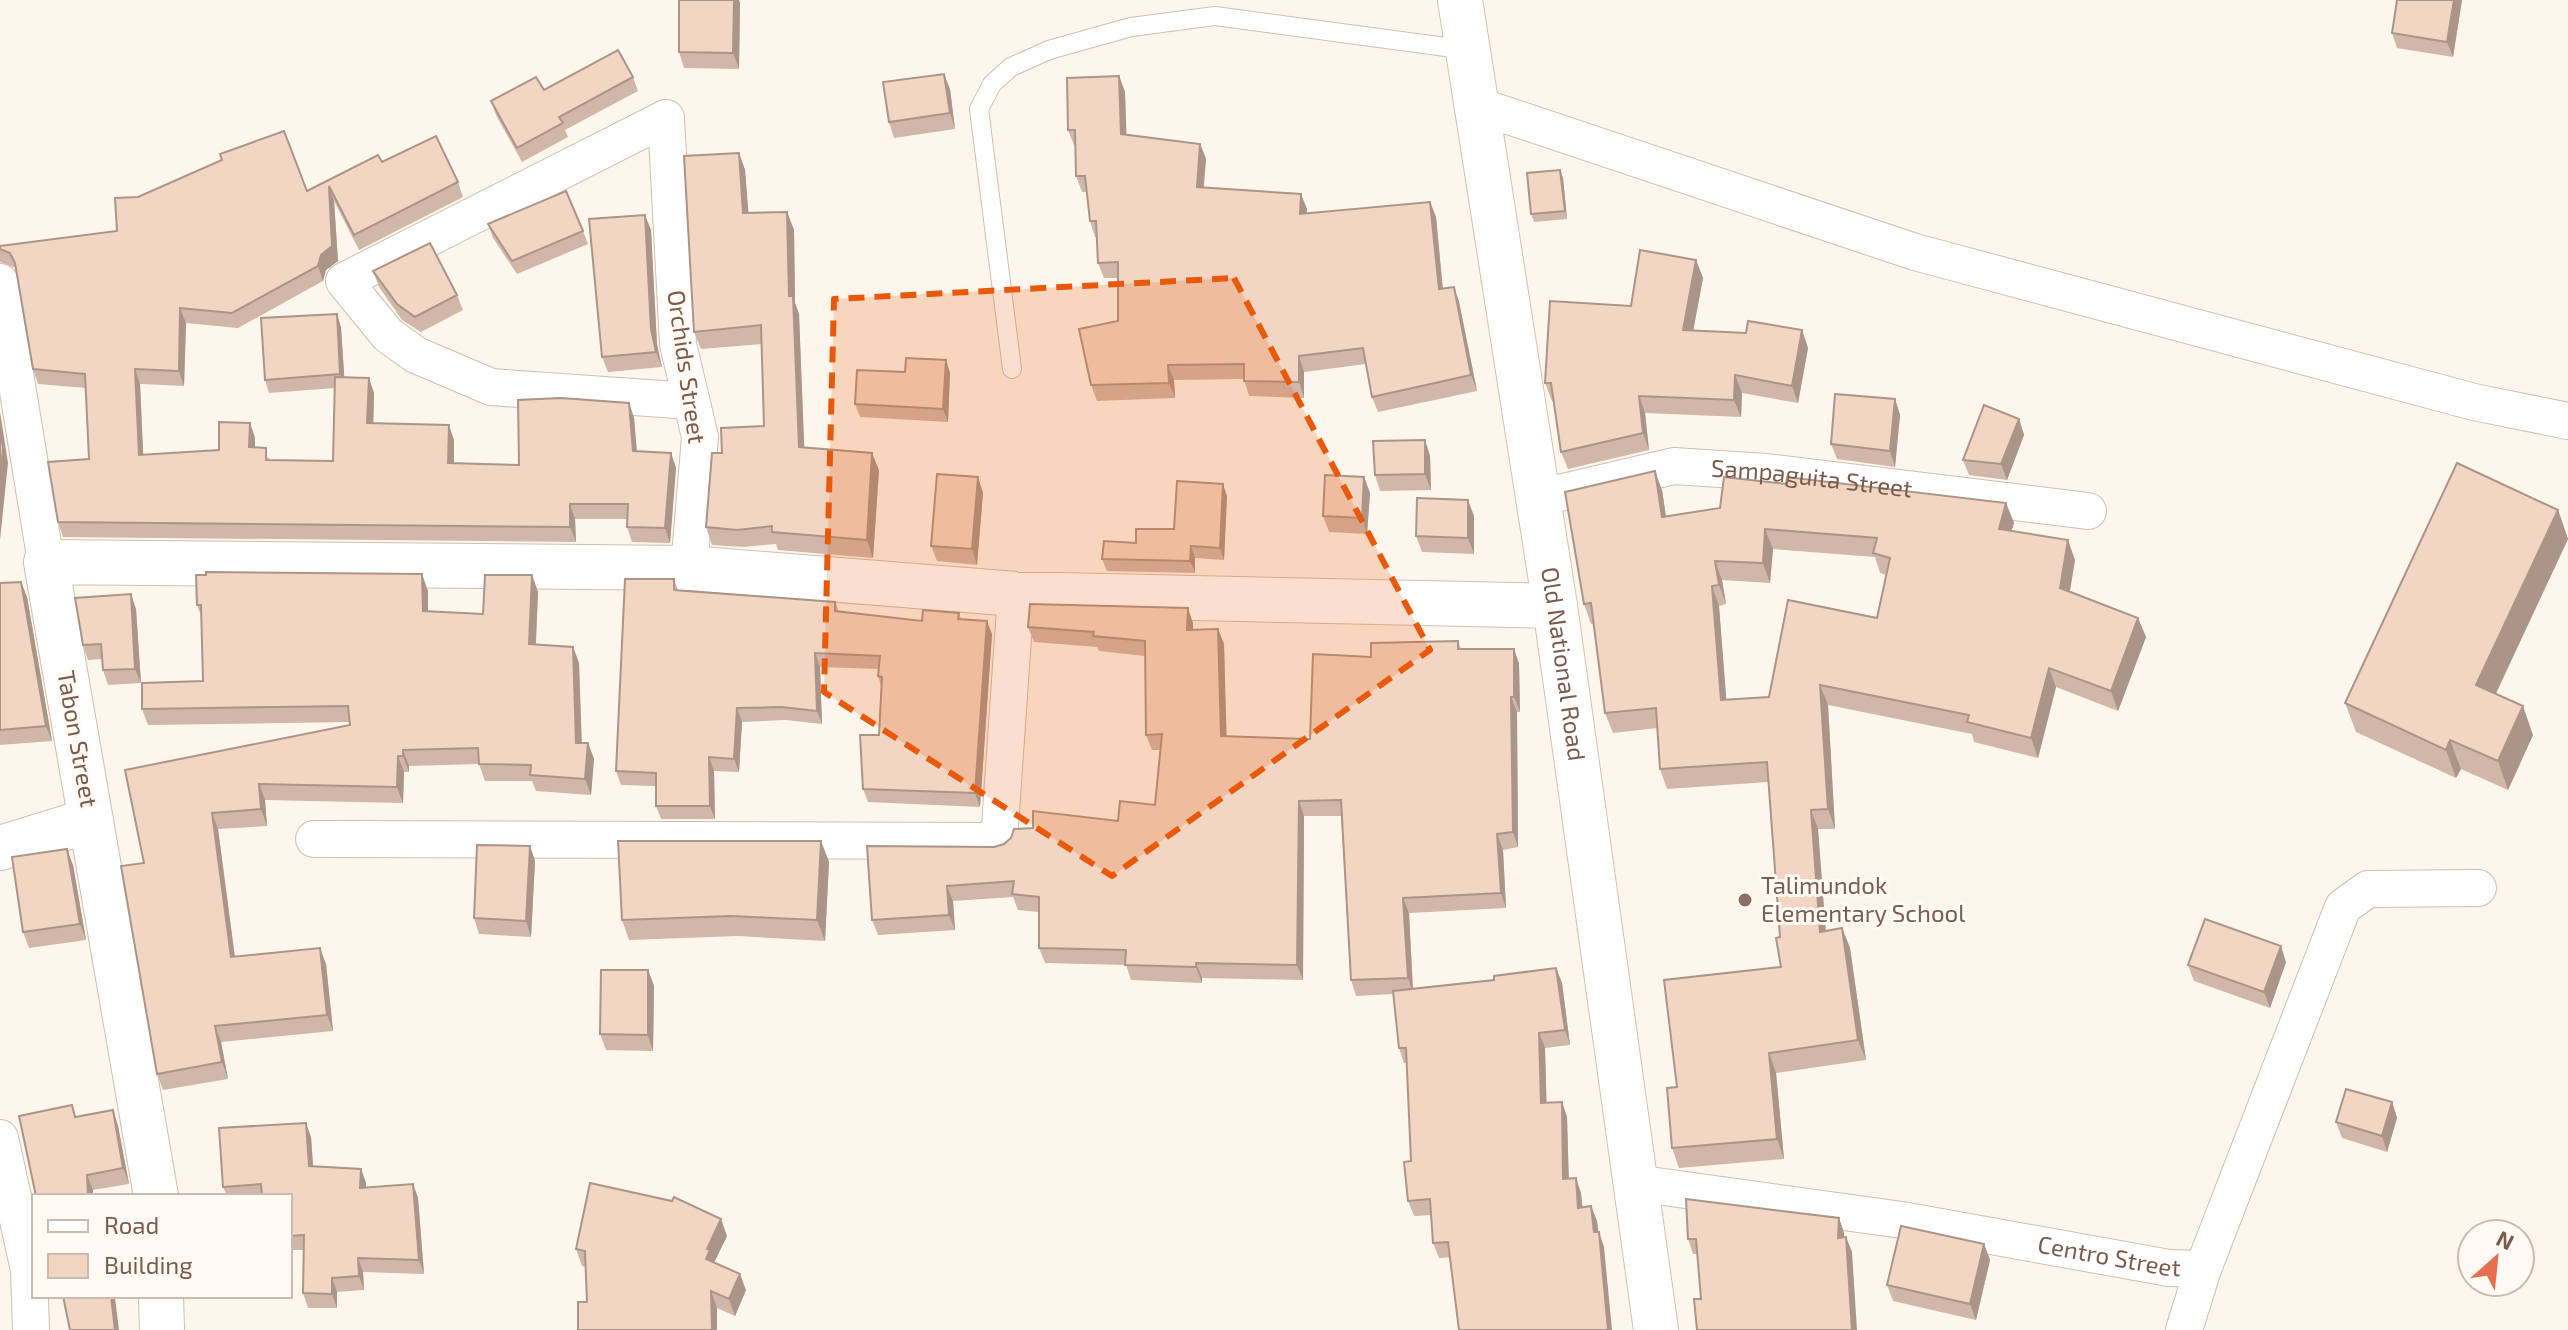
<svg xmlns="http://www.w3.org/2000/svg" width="2568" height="1330" font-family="'Exo 2',sans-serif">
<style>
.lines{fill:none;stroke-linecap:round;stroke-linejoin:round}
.service-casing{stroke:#d1beb0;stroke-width:20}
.minor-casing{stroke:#d1beb0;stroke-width:38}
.tertiary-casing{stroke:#d1beb0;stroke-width:46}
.secondary-casing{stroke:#d6c0b0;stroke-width:46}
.service{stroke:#fff;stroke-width:18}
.minor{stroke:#fff;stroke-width:36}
.tertiary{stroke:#fff;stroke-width:44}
.secondary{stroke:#fff;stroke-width:44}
.wall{fill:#d1b7a8;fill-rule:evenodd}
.shaded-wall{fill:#aa9588}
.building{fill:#f3d5c3;stroke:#aa9588;stroke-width:2;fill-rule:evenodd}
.marked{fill:#e8590c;fill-opacity:0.2;stroke:#e8590c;stroke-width:6;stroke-dasharray:16 10;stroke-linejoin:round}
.education-dot{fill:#8d6e63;stroke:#fffaf3;stroke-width:3}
.labels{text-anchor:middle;stroke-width:6;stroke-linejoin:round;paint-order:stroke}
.street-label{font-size:24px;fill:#7a5c4d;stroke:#fffaf3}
.education-label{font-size:24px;fill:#785e54;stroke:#fffaf3;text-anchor:start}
</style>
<rect width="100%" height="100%" fill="#fdf6ec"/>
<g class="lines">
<defs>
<path id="service" d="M1012 369 979 109 992 84 1011 67 1049 50 1131 27 1215 16 1468 50"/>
<g id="minor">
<path d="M1476 105 1915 252 2474 402 2568 421"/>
<path d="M0 282 46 562"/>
<path id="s1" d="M1538 498 1674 466 1766 472 2088 511"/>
<path d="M689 568 700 437 678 344 666 118 344 281 388 335 416 355 491 387 691 401"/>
<path d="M314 839 999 841 1016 594"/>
<path d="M0 1138 29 1270 31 1330"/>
<path id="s2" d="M1635 1183 1902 1220 2169 1268 2203 1269 2343 907 2368 889 2478 888"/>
<path d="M2184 1330 2203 1269"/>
</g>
<path id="tertiary" d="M0 848 91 820
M156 1196 46 562 689 568 1016 594 1555 606
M161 1296 162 1330"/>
<g id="secondary">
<path id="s3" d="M1460 0 1555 606 1656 1330"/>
</g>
</defs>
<!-- service casing -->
<use href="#service" class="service-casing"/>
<!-- minor casing -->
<use href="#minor" class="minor-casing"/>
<!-- tertiary casing -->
<use href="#tertiary" class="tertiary-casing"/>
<!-- secondary casing -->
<use href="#secondary" class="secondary-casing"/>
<!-- service -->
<use href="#service" class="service"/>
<!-- minor -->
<use href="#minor" class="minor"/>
<!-- tertiary -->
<use href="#tertiary" class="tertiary"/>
<!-- secondary -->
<use href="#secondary" class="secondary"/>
</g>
<!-- wall -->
<path class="wall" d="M734 0H739L740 3 739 69 684 68 679 52Z
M2462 0 2453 57 2397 48 2392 33Z
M1119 76 1125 92 1126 135 1200 144 1206 159 1204 187 1307 209V213L1430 202 1436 217 1443 288 1454 287 1459 302 1477 391 1378 412 1372 397 1366 364 1304 372V398L1249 396 1244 379 1174 380 1175 398 1097 401 1091 385 1118 321V278H1104L1098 263 1096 237H1095L1090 221 1087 192H1082L1076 176V145H1074L1068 130Z
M633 77 638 91 565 130 568 137 522 162 496 115 491 101 544 90Z
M950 89 955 129 894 138 889 122Z
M739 153 745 170 748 213 787 212 794 230 795 303 799 314 804 448 879 470 873 558 778 550 776 544 743 547 712 545 706 527 722 453 764 426 762 344 701 349 694 332Z
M382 162 458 182 463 197 359 250 334 201 338 261 326 270 323 281 238 328 186 323 184 386 140 384 143 455 219 450 250 423 255 438V448L271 460 333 461 335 388 269 393 265 380 341 327 344 377 374 393 373 423 454 440V463L519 465 629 403 634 418 637 452 671 453 676 468 670 543 632 542 627 527V519H575L576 542 63 537 58 522 89 459 86 388 38 384 33 369 16 268 0 262V246L117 231 307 191Z
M1563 178 1567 219 1534 222 1531 214Z
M488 224 583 231 588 244 517 274 493 238Z
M651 230 657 345 662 367 608 372 602 357Z
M1696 260 1703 278 1693 331 1746 333 1802 330 1808 348 1798 403 1742 393 1741 417 1645 413 1649 450 1568 469 1561 452 1553 401H1552L1545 383 1631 306Z
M373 271 457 295 463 310 421 332 402 320 379 287Z
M946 360 950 373 948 422 860 417 855 404 905 372Z
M1895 399 1900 415 1895 467 1837 459 1831 444Z
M2019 419 2024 435 2007 480 1969 475 1963 460Z
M1425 440 1430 456 1431 490 1380 491 1375 475Z
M978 477 983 493 977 565 937 561 931 546Z
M1364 477 1370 493 1367 534 1329 532 1323 516Z
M1786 484 2006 503 2014 523 2011 531 2075 560 2070 591 2138 618 2146 637 2118 711 2056 687 2038 758 1974 742 1972 734 1828 705 1835 829H1818L1826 931 1842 928 1850 948 1866 1060 1776 1073 1784 1159 1679 1168 1672 1148 1677 1087 1781 967 1780 937 1768 782 1667 789 1660 769 1657 728 1613 733 1605 713 1594 624H1591L1584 604 1662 490 1666 517 1720 508ZM1773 549 1875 557 1880 573 1886 575 1877 618 1769 697 1726 700 1719 606 1726 604 1722 580 1770 583Z
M1227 496 1224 560 1195 558V573L1107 571 1102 559 1136 543 1174 529Z
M2558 510 2568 539 2496 694 2533 735 2508 790 2461 769 2456 778 2356 732 2345 703Z
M1474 516V554L1422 552 1416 536Z
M532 575 538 592 536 644 573 647 579 663 582 743H588L594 759 591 795 536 791 532 781H485L479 764 409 766V772H404L403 803 265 800 267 826 218 829 235 957 326 964 333 1031 221 1042 228 1079 163 1090 157 1074 144 863 125 770 350 725 349 722 148 725 142 709 203 681 201 616 197 605 428 591V612L483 614Z
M674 579 678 590 835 602 839 612 922 621 959 613 961 619 992 634 980 807 868 802 863 789 879 735 881 686 878 676 879 669 820 667 822 724 786 720 742 722 739 772 714 771 715 819H661L656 806V786L621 785 616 771Z
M21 582 27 597 52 741 0 745V583Z
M136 609 141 683 108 685 103 670 102 659 88 660 83 645Z
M1193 623V629H1218L1224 644 1226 736 1310 739 1371 657 1458 641 1461 649H1514L1519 664 1520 712H1517L1518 847 1503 850 1506 908 1409 913 1413 989 1494 980 1556 968 1562 983 1570 1045 1545 1048 1546 1102H1562L1567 1117 1569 1179 1581 1193 1582 1207 1591 1206 1597 1221 1598 1232 1604 1247 1439 1258 1433 1243 1431 1215 1414 1216 1408 1201 1411 1161 1407 1063H1404L1399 1048 1393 994 1356 996 1351 980 1341 816H1304L1303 980 1202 978V983L1131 980 1126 965 1045 963 1039 948V912L1018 910 1013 897 953 901 955 930 878 935 872 920 994 847 1118 821 1155 805 1160 750H1152L1146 735 1145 656 1099 651 1097 647 1034 642 1028 627Z
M821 841 829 862 825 941 738 936 629 940 622 920Z
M530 846 535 861 531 937 479 934 474 918Z
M73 865 86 940 29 948 23 932Z
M2286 962 2270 1008 2194 981 2188 965Z
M648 970 654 986 653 1051 606 1050 600 1034Z
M2392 1102 2397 1118 2387 1152 2342 1138 2336 1122Z
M113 1110 118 1126 129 1184 93 1190V1196H36L76 1117Z
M311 1137 313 1166 361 1169 366 1183V1188L413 1184 418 1198 424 1274 363 1272 364 1290 337 1292V1308H308L303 1293 304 1250H290V1196H227L223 1187Z
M1839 1218 1844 1233V1237L1852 1252 1701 1299 1698 1254H1693L1688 1239Z
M727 1236 714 1262 746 1290 735 1316 717 1308V1330H578L587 1302 586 1267 582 1266 576 1249Z
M1984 1244 1990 1260 1976 1320 1893 1301 1887 1285Z"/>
<!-- shaded-wall -->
<path class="shaded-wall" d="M734 0H739L740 3 739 69 733 53Z
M2454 0H2462L2453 57 2447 42Z
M944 74 950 89 955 129 950 113Z
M1119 76 1125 92 1127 150 1121 134Z
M1200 144 1206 159 1202 202 1197 187Z
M739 153 745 170 750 231 743 213Z
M1560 170 1563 178 1567 219 1565 211Z
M329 186 334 201 338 261 326 270 323 281 318 266Z
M1301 194 1307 209 1306 229 1300 214Z
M1430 202 1436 217 1444 304 1439 289Z
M787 212 794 230 795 303 799 314 805 465 799 447 789 296Z
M645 215 651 230 657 345 662 367 656 352 651 329Z
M1696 260 1703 278 1690 348 1683 330Z
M1454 287 1459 302 1477 391 1471 375Z
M180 308 186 323 184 386 179 371Z
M337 314 341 327 345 387 340 374Z
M1802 330 1808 348 1798 403 1792 386Z
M1299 356 1304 372V398L1299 382Z
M946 360 950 373 948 422 943 409Z
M1168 365 1174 380 1175 398 1169 383Z
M135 369 140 384 144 470 139 455Z
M1735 375 1742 393 1741 417 1734 400Z
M369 378 374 393 373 438 367 423Z
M1639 396 1645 413 1649 450 1643 433Z
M1895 399 1900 415 1895 467 1890 451Z
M629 403 634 418 638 466 633 451Z
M0 412 8 463 0 540Z
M2019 419 2024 435 2007 480 2001 464Z
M250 423 255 438V463L249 447Z
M449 425 454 440V478L448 463Z
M1425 440 1430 456 1431 490 1425 474Z
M671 453 676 468 670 543 665 528Z
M872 453 879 470 873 558 867 540Z
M1655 471 1662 490 1669 537 1662 517Z
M978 477 983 493 977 565 972 549Z
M1364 477 1370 493 1367 534 1362 518Z
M1223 484 1227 496 1224 560 1220 548Z
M1468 500 1474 516V554L1468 538Z
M2006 503 2014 523 2006 549 1999 529Z
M570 504 575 519 576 542 570 527Z
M2558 510 2568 539 2486 714 2476 685Z
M1765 529 1773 549 1770 583 1763 563Z
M2068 540 2075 560 2067 607 2060 588Z
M1191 546 1195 558V573L1190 561Z
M1715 561 1722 580 1726 604 1719 585Z
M422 574 428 591V628L423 611Z
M532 575 538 592 535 660 529 644Z
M21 582 27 597 52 741 46 726Z
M1712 586 1719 606 1728 720 1721 700Z
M131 594 136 609 141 683 135 669Z
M1188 608 1193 623V645L1187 630Z
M2138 618 2146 637 2118 711 2111 691Z
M987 621 992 634 980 807 975 793Z
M1218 629 1224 644 1227 751 1221 736Z
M573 647 579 663 582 759 576 743Z
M1514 649 1519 664 1520 712 1514 697Z
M815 653 820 667 822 724 817 711Z
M2049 668 2056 687 2038 758 2031 738Z
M1820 685 1828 705 1835 829 1828 809Z
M1511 697 1517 712 1518 847 1513 832Z
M2523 706 2533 735 2508 790 2498 761Z
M737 708 742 722 739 772 734 759Z
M2450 740 2461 769 2456 778 2446 750Z
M588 743 594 759 591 795 585 779Z
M403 750 409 766V772L403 756Z
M398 756 404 772 403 803 397 787Z
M709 757 714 771 715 819 710 806Z
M259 784 265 800 267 826 261 809Z
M1299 801 1304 816 1303 980 1297 965Z
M1811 810 1818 829 1827 951 1820 932Z
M212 813 218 829 237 974 231 957Z
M1497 834 1503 850 1506 908 1501 893Z
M821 841 829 862 825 941 817 920Z
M530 846 535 861 531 937 526 921Z
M67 849 73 865 86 940 80 924Z
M947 886 953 901 955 930 949 915Z
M1403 898 1409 913 1413 993 1408 978Z
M1842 928 1850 948 1866 1060 1858 1040Z
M2281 946 2286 962 2270 1008 2264 992Z
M320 948 326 964 333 1031 327 1015Z
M1196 963 1202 978V983L1196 967Z
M1556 968 1562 983 1570 1045 1565 1030Z
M648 970 654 986 653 1051 648 1035Z
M215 1026 221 1042 228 1079 222 1062Z
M1539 1033 1545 1048 1547 1118 1541 1103Z
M1769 1053 1776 1073 1784 1159 1777 1139Z
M1562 1102 1567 1117 1569 1194 1563 1179Z
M2392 1102 2397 1118 2387 1152 2382 1136Z
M113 1110 118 1126 129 1184 123 1168Z
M306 1123 311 1137 314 1180 309 1166Z
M361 1169 366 1183 365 1203 360 1188Z
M87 1175 93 1190V1196H88Z
M1576 1178 1581 1193 1584 1223 1578 1208Z
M413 1184 418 1198 424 1274 419 1260Z
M1591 1206 1597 1221 1600 1247 1594 1232Z
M1839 1218 1844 1233V1253L1838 1238Z
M721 1219 727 1236 714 1263 706 1259 707 1249Z
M1599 1232 1604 1247 1612 1330H1608Z
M1846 1237 1852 1252 1857 1330H1852Z
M1984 1244 1990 1260 1976 1320 1970 1304Z
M358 1258 363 1272 364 1290 359 1276Z
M740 1274 746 1290 735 1316 729 1299Z
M332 1278 337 1292V1308L332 1294Z
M711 1291 717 1308V1330H712Z
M111 1296H114L115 1298 119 1330H115Z"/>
<!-- building -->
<path class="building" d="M679 0H734L733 53 679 52Z
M2397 0H2454L2447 42 2392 33Z
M618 50 633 77 559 117 563 123 517 148 491 101 536 77 544 90Z
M944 74 950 113 889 122 883 82Z
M1119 76 1121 134 1200 144 1197 187 1301 194 1300 214 1430 202 1439 289 1454 287 1471 375 1372 397 1363 348 1299 356V382L1244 381V364L1168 365 1169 383 1091 385 1079 329 1118 321V262L1098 263 1096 221H1090L1085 176H1076L1075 130H1068L1067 78Z
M284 131 307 191 378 155 382 162 436 136 458 182 354 235 329 186 332 246 321 255 318 266 232 313 180 308 179 371 135 369 139 455 219 450V422L250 423 249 447 266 448V460L333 461 335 377 369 378 367 423 449 425 448 463 519 465 518 400 561 398 629 403 633 451 671 453 665 528 627 527 628 504H570V527L58 522 48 462 89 459 85 374 33 369 15 263 10 253 0 249V246L117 231 115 198 138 197 222 160 220 154Z
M739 153 743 213 787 212 789 296H793L799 447 872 453 867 540 772 532V526L737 530 706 527 712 453H722L721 428 764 426 761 325 694 332 684 156Z
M1560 170 1565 211 1531 214 1527 173Z
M566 191 583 231 512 261 488 224Z
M645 215 651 329 656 352 602 357 589 219Z
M430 243 457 295 415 317 397 304 373 271Z
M1640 250 1696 260 1683 330 1746 333 1748 321 1802 330 1792 386 1735 375 1734 400 1639 396 1643 433 1561 452 1551 383H1545L1550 301 1631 306Z
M337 314 340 374 265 380 261 318Z
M906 358 946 360 943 409 855 404 857 370 905 372Z
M1835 394 1895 399 1890 451 1831 444Z
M1984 405 2019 419 2001 464 1963 460Z
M0 429 3 448 0 477Z
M1425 440V474L1375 475 1373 441Z
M2457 463 2558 510 2476 685 2523 706 2498 761 2450 740 2446 750 2345 703Z
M1655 471 1662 517 1720 508 1724 477 1786 484 1787 477 2006 503 1999 529 2068 540 2060 588 2138 618 2111 691 2049 668 2031 738 1967 722 1969 715 1820 685 1828 809 1811 810 1820 932 1842 928 1858 1040 1769 1053 1777 1139 1672 1148 1667 1088 1677 1087 1664 980 1781 967 1776 938 1780 937 1767 762 1660 769 1656 708 1605 713 1591 603 1584 604 1565 492ZM1765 529 1877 538 1873 553 1890 558 1877 618 1788 600 1769 697 1721 700 1712 586 1719 585 1715 561 1763 563Z
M937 474 978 477 972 549 931 546Z
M1325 475 1364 477 1362 518 1323 516Z
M1177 481 1223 484 1220 548 1191 546 1190 561 1102 559 1104 541 1136 543V529H1174Z
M1417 498 1468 500V538L1416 536Z
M206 572 422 574 423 611 483 614 485 575H532L529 644 573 647 576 743H588L585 779 530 775 531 765 479 764 478 748 403 750V756H398L397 787 259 784 261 809 212 813 231 957 320 948 327 1015 215 1026 222 1062 157 1074 121 866 144 863 125 770 350 725 348 706 142 709V683L203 681 201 605H197L196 575H206Z
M625 579H674V590L835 602V611L922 621 923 610 959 613 958 619 987 621 975 793 863 789 860 735H879L882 677 878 676 880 656 815 653 817 711 781 707 737 708 734 759 709 757 710 806H656V773L616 771Z
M21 582 46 726 0 730V583Z
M131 594 135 669 103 670 101 644 83 645 75 598Z
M1030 604 1188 608 1187 630 1218 629 1221 736 1310 739 1313 654 1371 657V643L1458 641V649H1514V697H1511L1513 832 1497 834 1501 893 1403 898 1408 978 1351 980 1341 800 1299 801 1297 965 1196 963V967L1125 965 1126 950 1039 948V897L1012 894 1014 881 947 886 949 915 872 920 867 846 994 847 1004 844 1011 838 1014 829 1033 828V811L1118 821 1120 801 1155 805 1162 734 1146 735 1145 641 1093 636 1094 632 1028 627Z
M618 841H821L817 920 730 916 622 920Z
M477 845 530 846 526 921 474 918Z
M67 849 80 924 23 932 12 857Z
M2205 919 2281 946 2264 992 2188 965Z
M1556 968 1565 1030 1539 1033 1541 1103 1562 1102 1563 1179 1576 1178 1578 1208 1591 1206 1594 1232H1599L1608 1330H1459L1448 1242 1433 1243 1430 1199 1408 1201 1404 1162 1411 1161 1406 1048H1399L1393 991 1494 980V976Z
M601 970H648V1035L600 1034Z
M2346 1089 2392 1102 2382 1136 2336 1122Z
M72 1105 75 1117 113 1110 123 1168 87 1175 88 1196H36L19 1116Z
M306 1123 309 1166 361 1169 360 1188 413 1184 419 1260 358 1258 359 1276 332 1278V1294L303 1293 304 1235 290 1236V1196H262L261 1184 223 1187 219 1128Z
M590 1183 672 1201 674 1197 721 1219 707 1249 710 1250 706 1259 740 1274 729 1299 711 1291 712 1330H578V1302H587L585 1251 576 1249Z
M1686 1199 1839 1218 1838 1238 1846 1237 1852 1330H1697L1694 1299H1701L1696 1239H1688Z
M1901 1226 1984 1244 1970 1304 1887 1285Z
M63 1296H111L115 1330H70Z"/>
<!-- marked area -->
<path class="marked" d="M1234 278 1430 650 1112 876 824 692 834 299Z"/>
<!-- markers -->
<circle class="education-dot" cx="1745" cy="900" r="8"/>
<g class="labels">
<!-- street labels -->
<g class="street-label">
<text transform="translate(686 367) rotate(82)" y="8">Orchids Street</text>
<text dy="8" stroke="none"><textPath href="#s1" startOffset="278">Sampaguita Street</textPath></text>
<text dy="8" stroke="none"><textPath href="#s3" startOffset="672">Old National Road</textPath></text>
<text transform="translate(77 739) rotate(80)" y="8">Tabon Street</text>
<text dy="8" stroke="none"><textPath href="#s2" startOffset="480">Centro Street</textPath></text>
</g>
<!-- education labels -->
<g class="education-label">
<text x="1761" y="894">Talimundok<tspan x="1761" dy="28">Elementary School</tspan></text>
</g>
</g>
<!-- legend -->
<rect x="32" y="1194" width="260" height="104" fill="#fffaf3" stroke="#cabbb1" stroke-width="2"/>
<rect x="48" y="1220" width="40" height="12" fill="#ffffff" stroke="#cabbb1" stroke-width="2"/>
<text x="104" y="1234" font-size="24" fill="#7a5c4d">Road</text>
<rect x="48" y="1254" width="40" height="24" fill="#f3d5c3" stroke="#cabbb1" stroke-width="2"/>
<text x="104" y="1274" font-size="24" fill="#7a5c4d">Building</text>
<!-- north arrow -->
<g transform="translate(2496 1258) rotate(27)"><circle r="38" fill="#fffaf3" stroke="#cabbb1" stroke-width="2"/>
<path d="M0-6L14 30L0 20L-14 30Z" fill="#e76f51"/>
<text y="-12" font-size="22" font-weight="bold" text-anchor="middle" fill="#7a5c4d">N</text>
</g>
</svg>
